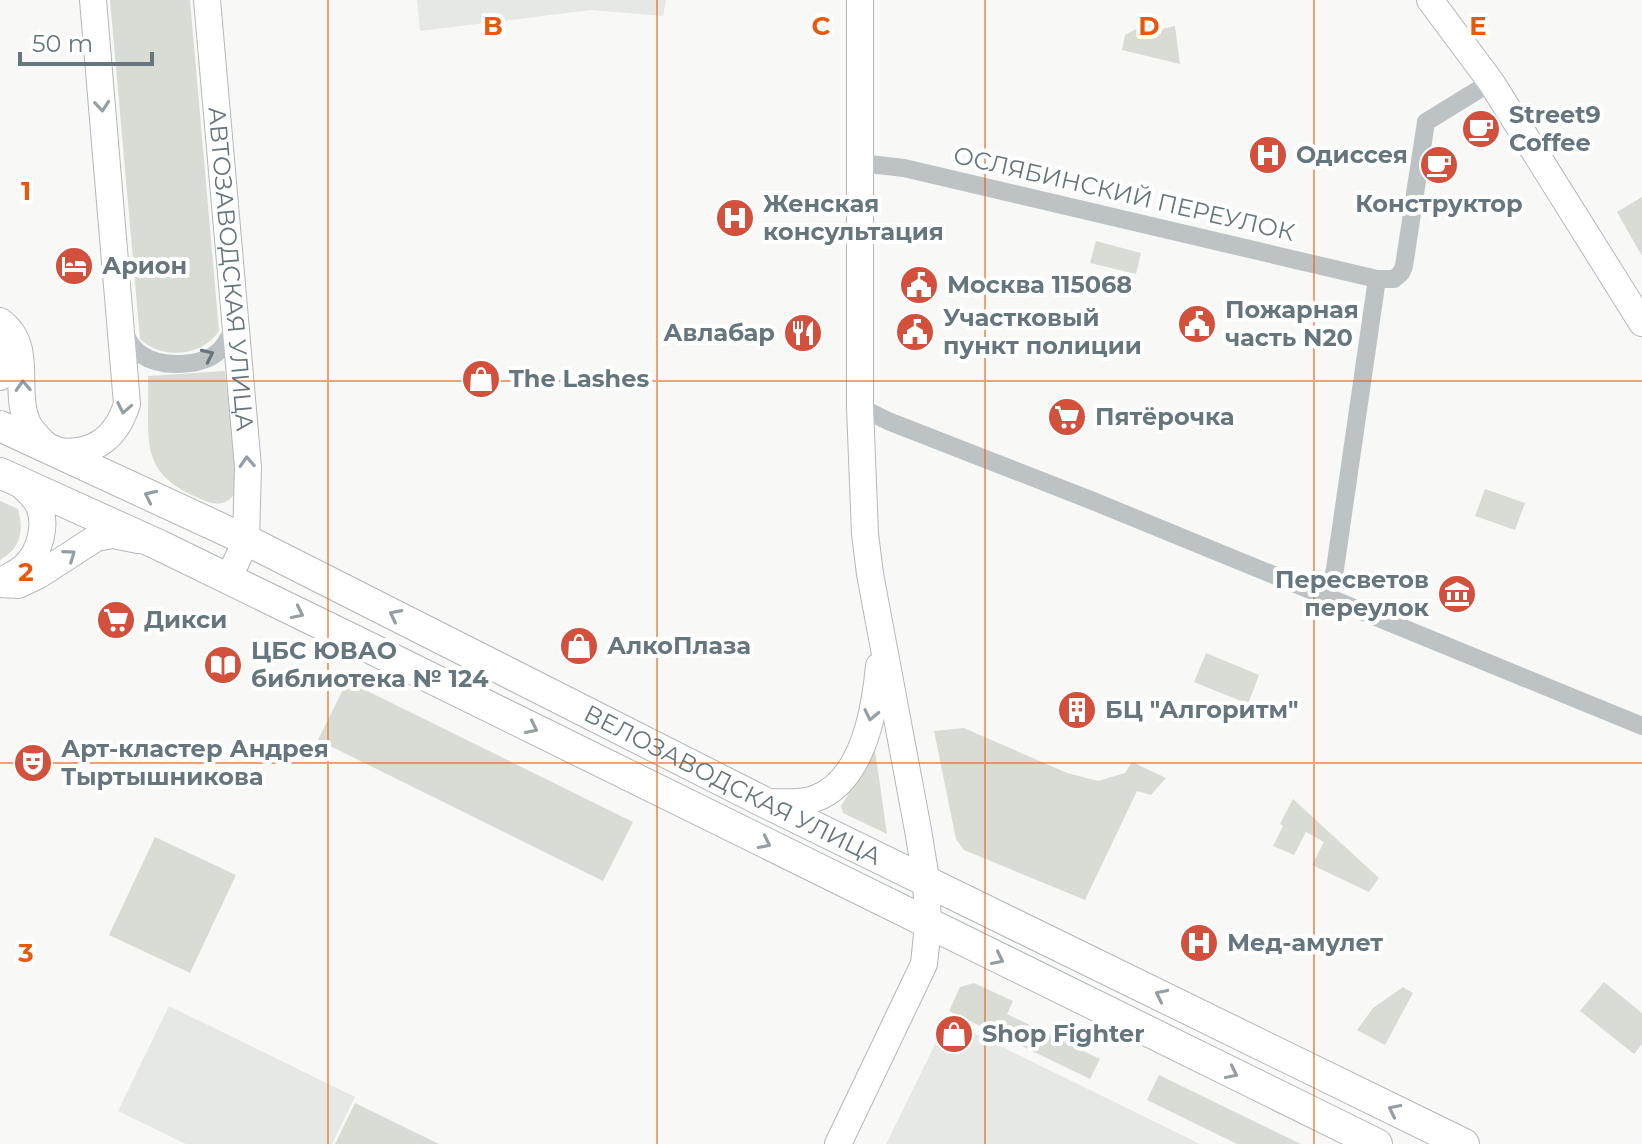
<svg xmlns="http://www.w3.org/2000/svg" width="1642" height="1144" font-family="Montserrat,sans-serif">
<style>
.built{fill:#e6e8e6}
.green{fill:#d9dcd5}
.lines{fill:none;stroke-linecap:round;stroke-linejoin:round}
.secondary-casing{stroke:#b2b8bc;stroke-width:28}
.primary-casing{stroke:#b1b7ba;stroke-width:32}
.street{stroke:#bdc2c5;stroke-width:18}
.secondary{stroke:#fff;stroke-width:26}
.primary{stroke:#fff;stroke-width:30}
.oneway{stroke:#949fa5}
.oneway2{stroke:#66767e}
.grid{fill:none;stroke:#e8590c;stroke-width:2;stroke-opacity:0.55}
.labels{text-anchor:middle;stroke-width:8;stroke-linejoin:round;paint-order:stroke}
.poi-label{font-size:24px;font-weight:bold;fill:#66767e;stroke:#fff;text-anchor:start}
.street-label{font-size:24px;fill:#66767e;stroke:#fff}
.grid-label{font-size:26px;text-anchor:middle;font-weight:bold;fill:#e8590c;stroke:#fff;stroke-width:8;stroke-linejoin:round;paint-order:stroke}
</style>
<rect width="100%" height="100%" fill="#f8f8f6"/>
<!-- built -->
<path class="built" d="M417 0H666L663 16 591 10 420 31Z
M169 1006 355 1097 332 1144H186L118 1111Z
M947 1020 1200 1144H886Z"/>
<!-- green -->
<path class="green" d="M110 0H190L219 331C202 357 162 360 140 339Z
M1149 22 1162 29 1175 26 1180 64 1122 50 1125 35Z
M1642 197V256L1617 212Z
M1096 241 1141 253 1136 274 1090 263Z
M225 371 238 488C232 500 223 507 209 502 135 475 150 442 148 376Z
M1485 489 1525 503 1515 530 1475 516Z
M0 501 18 509C24 531 21 548 0 560Z
M1206 653 1259 675 1248 704 1194 682Z
M347 681 633 822 603 881 318 740Z
M964 728 1067 773 1098 781 1125 773 1132 762 1166 778 1151 795 1137 791 1085 900 964 850 956 839 934 731Z
M875 750 887 834 843 813 841 806Z
M1293 799 1379 878 1369 892 1312 865 1324 842 1306 832 1294 855 1273 846 1283 826 1280 824Z
M155 837 236 875 190 973 109 935Z
M1604 982 1642 1013V1044L1634 1054 1580 1011Z
M974 983 1013 1001 1007 1014 1100 1059 1090 1079 949 1011 960 987Z
M1403 987 1413 993 1385 1045 1357 1030 1373 1008Z
M1159 1075 1301 1144H1237L1147 1100Z
M355 1103 439 1144H335Z"/>
<g class="lines">
<defs>
<g id="secondary">
<path id="s1" d="M207 0 248 467 246 540 228 580"/>
<path d="M1430 0 1491 82 1642 323"/>
<path d="M0 321C36 347 11 392 29 426 34 434 43 442 50 450 89 457 115 442 127 404L93 0"/>
<path d="M0 344 3 366 0 377"/>
<path d="M3 580C10 576 19 572 25 566 40 552 47 525 39 506 34 495 25 489 17 481"/>
<path d="M0 584 18 585 39 575 96 538 113 535 138 540"/>
<path d="M764 802C780 802 799 804 814 799 863 782 875 709 879 666"/>
<path d="M838 1144 924 964 928 925 926 879 918 830 870 574 865 534 860 407V0"/>
</g>
<g id="primary">
<path id="s2" d="M0 426 246 540 764 802 1464 1144"/>
<path d="M0 473 159 545 364 645 1377 1144"/>
</g>
</defs>
<!-- secondary casing -->
<use href="#secondary" class="secondary-casing"/>
<!-- primary casing -->
<use href="#primary" class="primary-casing"/>
<!-- street -->
<path class="street" d="M860 163 904 168 1377 279
M123 330C128 340 132 349 142 355 161 368 202 367 219 351 227 344 231 333 236 324
M860 407 888 421 1093 501 1642 726
M1328 596 1335 569 1377 279H1394L1401 273 1404 266 1426 122 1491 82"/>
<!-- secondary -->
<use href="#secondary" class="secondary"/>
<!-- primary -->
<use href="#primary" class="primary"/>
</g>
<!-- one-way arrows -->
<defs><path id="oneway-chevron" d="M-2-3.5L2.5 0L-2 3.5" fill="none" stroke-width="1.6" stroke-linecap="round" stroke-linejoin="round" transform="scale(2)"/></defs>
<g class="oneway">
<use href="#oneway-chevron" transform="translate(102 106) rotate(85)"/>
<use href="#oneway-chevron" transform="translate(23 386) rotate(-93)"/>
<use href="#oneway-chevron" transform="translate(124 408) rotate(101)"/>
<use href="#oneway-chevron" transform="translate(247 462) rotate(-93)"/>
<use href="#oneway-chevron" transform="translate(150 496) rotate(-155)"/>
<use href="#oneway-chevron" transform="translate(70 555) rotate(-35)"/>
<use href="#oneway-chevron" transform="translate(298 613) rotate(26)"/>
<use href="#oneway-chevron" transform="translate(395 615) rotate(-153)"/>
<use href="#oneway-chevron" transform="translate(871 715) rotate(102)"/>
<use href="#oneway-chevron" transform="translate(532 728) rotate(26)"/>
<use href="#oneway-chevron" transform="translate(765 843) rotate(26)"/>
<use href="#oneway-chevron" transform="translate(998 959) rotate(26)"/>
<use href="#oneway-chevron" transform="translate(1161 995) rotate(-154)"/>
<use href="#oneway-chevron" transform="translate(1232 1073) rotate(26)"/>
<use href="#oneway-chevron" transform="translate(1394 1110) rotate(-154)"/>
</g>
<use class="oneway2" href="#oneway-chevron" transform="translate(208 355) rotate(-25)"/>
<!-- grid -->
<path class="grid" d="M328 0V1144M657 0V1144M985 0V1144M1314 0V1144M0 381H1642M0 763H1642"/>
<!-- icons -->
<defs>
<symbol id="cafe-disc" viewBox="-11 -11 22 22"><circle r="9.5" fill="#d2503c" stroke="#fff"/><path d="M-5.5-4.5H6V0H3Q3 3.5 0 3.5H-2.5Q-5.5 3.5-5.5 0ZM3-3.2v2h1.7v-2ZM-6 4.5H4V6H-6Z" fill="#fff"/></symbol>
<symbol id="hospital-disc" viewBox="-11 -11 22 22"><circle r="9.5" fill="#d2503c" stroke="#fff"/><path d="M-5-5h3v3.5h4V-5h3V5h-3V1.5h-4V5h-3Z" fill="#fff"/></symbol>
<symbol id="hotel-disc" viewBox="-11 -11 22 22"><circle r="9.5" fill="#d2503c" stroke="#fff"/><path d="M-6-4.5h1.5V1H6V5H4.5V3h-9V5H-6ZM-4 0a1.8 1.8 0 1 1 3.6 0ZM.5 0V-2.5h3Q6-2.5 6 0Z" fill="#fff"/></symbol>
<symbol id="civic-disc" viewBox="-11 -11 22 22"><circle r="9.5" fill="#d2503c" stroke="#fff"/><path d="M-.6-6.5H3V-4.5H.6V-3L4-1V1h2V6H-6V1h2V-1L-.6-3ZM-1.2 2.5V6h2.4V2.5Z" fill="#fff"/></symbol>
<symbol id="restaurant-disc" viewBox="-11 -11 22 22"><circle r="9.5" fill="#d2503c" stroke="#fff"/><path d="M-5-6h1v4h1v-4h1v4h1v-4h1v5L-1.5 .5V6h-2V.5L-5-1ZM5-6V6H3V1.5H1.5Q1.5-4 5-6Z" fill="#fff"/></symbol>
<symbol id="shop-disc" viewBox="-11 -11 22 22"><circle r="9.5" fill="#d2503c" stroke="#fff"/><path d="M-5-2.5h2.3a2.7 3.5 0 0 1 5.4 0H5L5.5 6h-11ZM-1.5-2.5h3a1.5 2.3 0 0 0-3 0Z" fill="#fff"/></symbol>
<symbol id="supermarket-disc" viewBox="-11 -11 22 22"><circle r="9.5" fill="#d2503c" stroke="#fff"/><path d="M-6-5.5h2.5l.6 2H6L4.5 2H-2.5L-4.4-4H-6ZM-1.5 3.2a1.3 1.3 0 1 0 .1 0ZM3 3.2a1.3 1.3 0 1 0 .1 0Z" fill="#fff"/></symbol>
<symbol id="museum-disc" viewBox="-11 -11 22 22"><circle r="9.5" fill="#d2503c" stroke="#fff"/><path d="M0-6L6-3V-2H-6V-3ZM-5-1h2V3h-2ZM-1-1h2V3h-2ZM3-1h2V3H3ZM-6 4H6V6H-6Z" fill="#fff"/></symbol>
<symbol id="library-disc" viewBox="-11 -11 22 22"><circle r="9.5" fill="#d2503c" stroke="#fff"/><path d="M-6-4Q-3-5.5-.7-3.5V5Q-3 3-6 4ZM6-4Q3-5.5 .7-3.5V5Q3 3 6 4Z" fill="#fff"/></symbol>
<symbol id="building-disc" viewBox="-11 -11 22 22"><circle r="9.5" fill="#d2503c" stroke="#fff"/><path d="M-4-6H4V6H1V3H-1V6H-4ZM-2.5-4.3h1.7v1.8h-1.7ZM.8-4.3h1.7v1.8H.8ZM-2.5-1h1.7V.8h-1.7ZM.8-1h1.7V.8H.8Z" fill="#fff"/></symbol>
<symbol id="theatre-disc" viewBox="-11 -11 22 22"><circle r="9.5" fill="#d2503c" stroke="#fff"/><path d="M-5-5.5Q0-4 5-5.5V0Q5 5 0 6Q-5 5-5 0ZM-3.3-2.5H-1v1.5H-3.3ZM1-2.5H3.3v1.5H1ZM-2.8 1Q0 5.5 2.8 1Z" fill="#fff"/></symbol>
</defs>
<g fill-rule="evenodd">
<use href="#cafe-disc" x="1459" y="107" width="44" height="44"/>
<use href="#hospital-disc" x="1246" y="133" width="44" height="44"/>
<use href="#cafe-disc" x="1417" y="143" width="44" height="44"/>
<use href="#hospital-disc" x="713" y="196" width="44" height="44"/>
<use href="#hotel-disc" x="52" y="244" width="44" height="44"/>
<use href="#civic-disc" x="897" y="263" width="44" height="44"/>
<use href="#civic-disc" x="1175" y="302" width="44" height="44"/>
<use href="#civic-disc" x="893" y="310" width="44" height="44"/>
<use href="#restaurant-disc" x="781" y="311" width="44" height="44"/>
<use href="#shop-disc" x="459" y="357" width="44" height="44"/>
<use href="#supermarket-disc" x="1045" y="395" width="44" height="44"/>
<use href="#museum-disc" x="1435" y="572" width="44" height="44"/>
<use href="#supermarket-disc" x="94" y="598" width="44" height="44"/>
<use href="#shop-disc" x="557" y="624" width="44" height="44"/>
<use href="#library-disc" x="201" y="643" width="44" height="44"/>
<use href="#building-disc" x="1055" y="688" width="44" height="44"/>
<use href="#theatre-disc" x="11" y="741" width="44" height="44"/>
<use href="#hospital-disc" x="1177" y="921" width="44" height="44"/>
<use href="#shop-disc" x="932" y="1012" width="44" height="44"/>
</g>
<g class="labels">
<!-- poi labels -->
<g class="poi-label">
<text x="1509" y="123">Street9<tspan x="1509" dy="28">Coffee</tspan></text>
<text x="1296" y="163">Одиссея</text>
<text x="763" y="212">Женская<tspan x="763" dy="28">консультация</tspan></text>
<text x="1439" y="212" text-anchor="middle">Конструктор</text>
<text x="102" y="274">Арион</text>
<text x="947" y="293">Москва 115068</text>
<text x="1225" y="318">Пожарная<tspan x="1225" dy="28">часть N20</tspan></text>
<text x="943" y="326">Участковый<tspan x="943" dy="28">пункт полиции</tspan></text>
<text x="775" y="341" text-anchor="end">Авлабар</text>
<text x="509" y="387">The Lashes</text>
<text x="1095" y="425">Пятёрочка</text>
<text x="1429" y="588" text-anchor="end">Пересветов<tspan x="1429" dy="28">переулок</tspan></text>
<text x="144" y="628">Дикси</text>
<text x="607" y="654">АлкоПлаза</text>
<text x="251" y="659">ЦБС ЮВАО<tspan x="251" dy="28">библиотека № 124</tspan></text>
<text x="1105" y="718">БЦ "Алгоритм"</text>
<text x="61" y="757">Арт-кластер Андрея<tspan x="61" dy="28">Тыртышникова</tspan></text>
<text x="1227" y="951">Мед-амулет</text>
<text x="982" y="1042">Shop Fighter</text>
</g>
<!-- street labels -->
<g class="street-label">
<text transform="translate(1124 194) rotate(13)" y="8">ОСЛЯБИНСКИЙ ПЕРЕУЛОК</text>
<text dy="8" stroke="none"><textPath href="#s1" startOffset="270">АВТОЗАВОДСКАЯ УЛИЦА</textPath></text>
<text dy="8" stroke="none"><textPath href="#s2" startOffset="816">ВЕЛОЗАВОДСКАЯ УЛИЦА</textPath></text>
</g>
</g>
<g class="grid-label">
<text x="493" y="35">B</text>
<text x="821" y="35">C</text>
<text x="1149" y="35">D</text>
<text x="1478" y="35">E</text>
<text x="26" y="200">1</text>
<text x="26" y="581">2</text>
<text x="26" y="962">3</text>
</g>
<!-- scale -->
<path d="M20 52v12h132v-12" fill="none" stroke="#66767e" stroke-width="4"/>
<text x="32" y="52" font-size="24" fill="#66767e" stroke="#ffffff" stroke-width="6" paint-order="stroke">50 m</text>
</svg>
